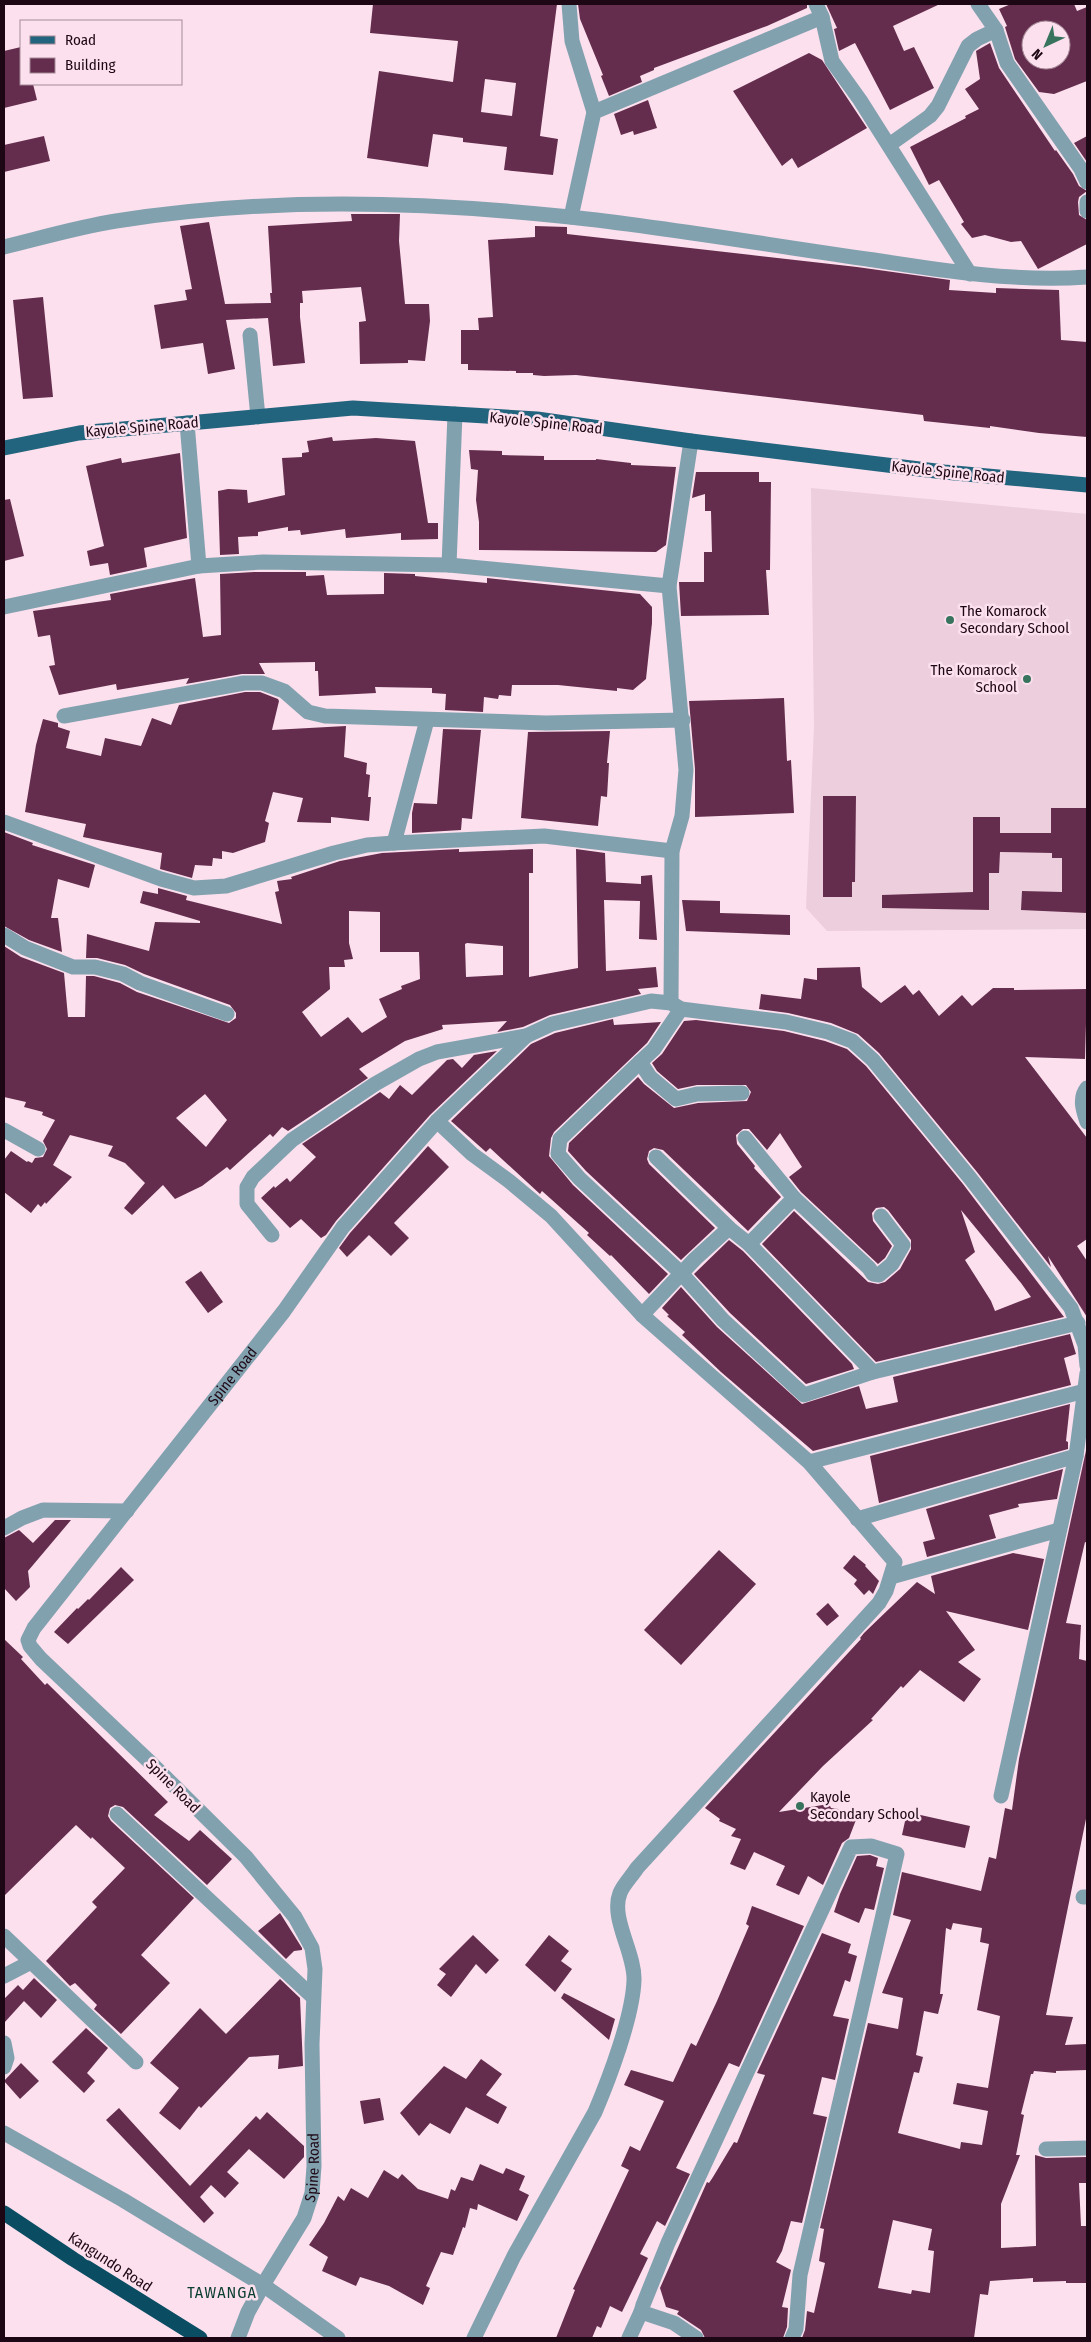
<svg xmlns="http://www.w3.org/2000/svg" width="1091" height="2342" font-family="'Fira Sans Condensed',sans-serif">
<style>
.built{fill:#eccedd}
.building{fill:#652d4d;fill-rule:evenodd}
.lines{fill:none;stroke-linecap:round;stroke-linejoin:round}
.minor{stroke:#82a1af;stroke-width:15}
.major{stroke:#22647d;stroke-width:15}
.highway{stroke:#0a4d63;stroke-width:15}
.poi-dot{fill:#38735d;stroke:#fce0ee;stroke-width:2}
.labels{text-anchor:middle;stroke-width:5;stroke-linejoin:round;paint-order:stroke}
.street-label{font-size:15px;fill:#1e0714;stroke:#fce0ee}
.poi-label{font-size:15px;fill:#1e0714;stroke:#fce0ee;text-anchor:start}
.neighbourhood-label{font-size:16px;letter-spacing:1px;fill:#0a3e2e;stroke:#fce0ee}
</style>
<rect width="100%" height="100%" fill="#fce0ee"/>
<!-- built -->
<path class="built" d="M811 488 1087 514V929L827 931 806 908 814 727Z"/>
<!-- building -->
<path class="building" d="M373 4H557L540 136 558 139 553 175 504 170 507 147 463 142V138L433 134 428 167 367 158 379 71 453 82 458 41 370 33ZM485 79 516 83 512 116 481 112Z
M578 4H807V8L767 26 654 68V70L640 76 642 82 609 96 601 76 603 75 580 19Z
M826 4H940L893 26 904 51 914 47 934 88 890 110 855 43 839 51 834 29 837 28Z
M1011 4H1074L1077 11 1087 7V81L1054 94 1039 92 1015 59 1005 27 1007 26 999 9ZM1031 30H1061V60H1031Z
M990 43 999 68 1055 151 1056 150 1073 174 1079 186 1087 191 1079 197 1078 202 1079 215 1087 220V244L1038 269 1021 241 1011 242 985 235 972 238 961 224 964 222 939 180 929 185 910 147 966 118 965 116 979 109 965 89 980 79 976 51Z
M21 47V84H33L37 100 4 108V51Z
M809 53 822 60 867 128 798 168 792 158 782 166 733 91Z
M648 100 657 128 634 135 633 131 621 135 614 114Z
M44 136 50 161 4 172V145Z
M1087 136V162L1074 143Z
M351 214H400L399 241 405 304H429L430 321 425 361 408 360V363L360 364 359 322 366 321 361 287 302 291 303 303H300V317L305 363 273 366 268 318 226 320 235 369 208 374 203 343 161 349 154 305 187 300 185 290 192 289 180 226 209 222 225 304 271 303 270 293H272L268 226 352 221Z
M535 226 567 227V234L857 267 950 280 949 290 996 293V288L1059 290 1061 340 1087 342V437L1039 433 990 426V428L924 421 923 415 622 380 576 375 544 376 533 375V373H516V371L468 370V364H461V330H479L478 318 493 317 488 240 535 237Z
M43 297 53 397 23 399 13 300Z
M332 437 333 441 376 438 415 441 428 523H438V539L401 540V533L346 538 345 529 301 535 300 530 288 531V527L258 532V536L238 537 239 554 220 555 218 491 228 489 247 490 248 503 285 495 282 458 302 457V453L309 452 307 441Z
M469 450 502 451V455L544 456V460H596V459L631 463V465L676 467 666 545 656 552 479 550V522L476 500 478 470 471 469Z
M180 453 187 538 144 548 147 567 110 575 108 563 90 566 87 551 104 546 86 466 121 458 122 463Z
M696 472H759V482H771L770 570H766L769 615 681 616 679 582H704V552H712L711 511H705V494L692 498Z
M10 499 24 556 4 561V500Z
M254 572H306V576L324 575 327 595 384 594V573L415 574V576L487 583V578L640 594 652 607V623L646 679 633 690 617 688V691L558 685H512L511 696 499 695 498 699 484 697 483 712 445 710 446 694 432 693V688L375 687 376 693 319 696 318 671H315V662L259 663 265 674H242L186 684 189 678 117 690 116 684 59 695 49 666 55 665 50 635 38 637 33 611 111 600 110 594 195 578 203 637 221 635 220 574Z
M245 692H260L278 699 279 701 272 730 346 726 344 757 367 763 366 774 370 775 368 797H371L369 821 331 817V823L297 822 303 798 273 792 265 821 269 823 265 842 233 853 222 851V859L213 858 212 866 195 865 192 878 160 869 162 853 83 837 86 824 25 812 36 745 43 719 58 723V727L70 731 66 748 101 756 105 738 141 746 152 718 171 725 179 705Z
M784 698 787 761 791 760 794 813 695 817V769L689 701Z
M443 729 481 730 472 819 462 818 461 830 412 833V813L414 803 437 804Z
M610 731 607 763H609L607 797 601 796 598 826 521 818 528 732Z
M823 796H856L855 882H852V897H823Z
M1051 808H1087V913L1021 910 1022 891 1062 892V858H1052V853L1000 852 999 873H989V910L882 908V895L973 892V817H1000V833H1051Z
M4 832 33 843 32 845 95 865 89 888 58 879 51 918H58L62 952 29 940 4 926Z
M459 849V852L533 849V873H529V977L578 968 576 849 605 853 606 882 641 884V876L652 875 657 940 639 939 640 901 604 900 606 971 656 967 658 987 638 989 641 994 550 1015 523 1027 497 1032 507 1021 442 1025 443 1029 405 1041 359 1069 368 1078 288 1131 282 1127 273 1137 270 1134 230 1170 227 1167 202 1186 175 1199 163 1185 132 1215 124 1208 145 1183 125 1163 108 1156 113 1146 70 1135 53 1165 72 1177 46 1204 45 1202 41 1207 38 1204 31 1213 4 1192V1160L11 1151 27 1162 28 1161 32 1163 35 1158 43 1157 47 1149 43 1141 55 1120 42 1115 43 1112 24 1107 26 1102 4 1097V946L21 957 64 973 68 1017H85L86 976H94L120 983 137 992 229 1023 236 1018V1013L230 1005 144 974 125 965 97 958H86L87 934 149 951 155 922 200 923V921L140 903 143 891 158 894V888L187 896 186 900 282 924 275 892 279 891 277 881 292 879 291 877 340 861 382 853ZM349 911 380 912V952H419L420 979 401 986 402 989 379 999 387 1017 362 1033 348 1017 321 1037 302 1012 330 989 329 967H345L344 960 353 959 349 943ZM467 943 503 946V975L466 977 465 944ZM205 1094 227 1120 206 1147 176 1118Z
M682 900 720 901V913L790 915V935L686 931Z
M860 967 862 987 881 1003 905 985 913 995 919 990 939 1016 962 995 972 1006 993 988H1014V990L1087 989 1085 1059 1025 1057 1087 1138V1239L1077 1246 1087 1261V1317L1048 1256 1051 1267 977 1172 879 1053 858 1034 831 1023 788 1013 759 1009 761 994 801 999 804 978 817 980V968Z
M613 1019 614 1025 661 1022 647 1043 554 1132 551 1138 549 1156 573 1185 668 1274 649 1294 611 1255 610 1256 587 1235 589 1233 542 1191 540 1194 490 1148 486 1152 451 1121 531 1044 555 1033Z
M696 1020 784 1031 825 1041 847 1049 866 1066 963 1184 1064 1317 876 1362 762 1244 794 1211 868 1282 878 1284 885 1282 900 1269 911 1249V1240L888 1210 884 1207 876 1208 872 1213 873 1221 892 1246 885 1258 878 1264 801 1192 789 1177 802 1167 780 1133 767 1150 749 1129H743L736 1135 737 1144 755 1166 754 1168 781 1197 748 1231 663 1150 654 1148 649 1151 647 1159 649 1164 715 1228 681 1260 586 1171 568 1151 569 1143 638 1077 644 1084 674 1108 698 1103 747 1101 751 1092 746 1085H697L678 1089 657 1071 652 1063 662 1054 684 1021ZM961 1210 1021 1283 1031 1297 995 1311 991 1301 965 1260 975 1252Z
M497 1051 430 1115 336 1221 326 1235 321 1238 301 1219 290 1228 261 1198 274 1186 275 1188 287 1178 290 1182 316 1157 302 1144 380 1092 389 1099 400 1085 412 1095 447 1060 453 1059 462 1068 474 1055Z
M428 1146 449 1167 394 1223 409 1238 391 1256 369 1235 347 1257 339 1248 350 1233Z
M729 1240 743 1251 852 1364 854 1369 806 1384 730 1313 694 1274Z
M201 1271 223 1302 208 1313 185 1282Z
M681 1287 717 1327 802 1404 859 1386 866 1409 898 1402 893 1377 1070 1334 1076 1354 1064 1358 1071 1385 813 1451 721 1372 682 1335 685 1332 667 1316 669 1315 662 1308Z
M1070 1404 1066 1441 1068 1442V1449L879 1503 870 1456Z
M1087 1446V1543L1085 1542 1066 1623 1081 1625 1079 1659 1087 1661V1814L1046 2015 1073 2017 1065 2045 1087 2044V2070L1056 2071V2073L1034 2071 1033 2074H1031L1021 2114 1024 2115 1016 2155H1020L1001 2204V2248L1036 2246 1035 2155 1046 2158 1087 2157V2183H1079L1081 2226H1087V2283H1066V2281L1033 2282V2278L990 2281 988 2295 980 2294 974 2338H802L805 2330 807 2311 814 2313 825 2263 819 2261 824 2229 820 2228 868 2023 898 2029 903 1998 882 1993 911 1920 893 1915 902 1872 981 1891 989 1857 996 1859 1005 1808 1012 1810 1019 1759ZM953 1923 982 1928 980 1942 989 1944 977 2010 1000 2016 988 2088 957 2083 953 2104 988 2111 982 2145 961 2142 960 2149 898 2133 914 2072 919 2073 923 2057 916 2055 924 2011 938 2014 943 1994H940L946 1928 951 1930ZM893 2220 932 2229 928 2250 934 2251 930 2293 912 2290 911 2294 878 2288Z
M1063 1469 1057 1499 1018 1504 1019 1507 989 1515 996 1538 927 1557 923 1542 935 1539 926 1509Z
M55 1520H71L28 1571 30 1587 16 1601 4 1588V1538L19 1530 33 1543Z
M719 1550 756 1584 681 1665 644 1630Z
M1013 1553 1044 1559 1028 1630 946 1611 975 1650 958 1662 981 1679 964 1702 920 1670 903 1688 901 1686 871 1719 873 1720 823 1766 779 1812 829 1804 831 1808 859 1812 849 1838 842 1843 823 1885 808 1876 799 1895 776 1885 785 1866 754 1852 745 1870 730 1864 741 1839 731 1836 736 1829 719 1821 720 1819 705 1808 861 1639 860 1638 864 1633 917 1582 935 1594 931 1576Z
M854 1555 866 1565 865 1566 879 1581 873 1594 869 1590 864 1595 854 1584 857 1580 843 1568Z
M121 1567 134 1580 68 1644 54 1632 77 1608 78 1609 88 1599 89 1600Z
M828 1603 839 1616 827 1626 816 1614Z
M4 1639 23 1657 21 1659 45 1685 47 1683 168 1802 154 1815 189 1841 200 1830 232 1859 207 1885 123 1807 115 1805 110 1808 108 1816 111 1821 194 1898 141 1955 170 1983 121 2034 94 2009 97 2005 75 1983 70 1986 46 1961 97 1907 92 1902 125 1868 92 1837 91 1839 76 1825 4 1896Z
M907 1812 970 1826 965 1848 902 1835Z
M870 1855 878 1858 876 1866 884 1868 874 1910 865 1908 859 1923 834 1912 840 1894 857 1856Z
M752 1906 804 1926 739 2067 729 2063 676 2168 690 2174 665 2226 657 2221 640 2254 648 2258 622 2312 610 2306 601 2328 597 2326 592 2338H556L575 2290 573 2289 629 2170 621 2166 630 2146 640 2151 664 2101 624 2085 631 2070 673 2082 691 2043 696 2046 717 2001 749 1926 746 1924Z
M280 1913 302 1948V1950L294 1951 286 1959 258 1931Z
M822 1933 851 1944 848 1953 857 1956 850 1982 845 1980 833 2016 849 2019 835 2080 822 2077 813 2114 827 2117 802 2223 791 2221 782 2251 776 2262 791 2270 782 2307 788 2308 787 2327 783 2338H705L701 2330 677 2314 679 2311 666 2307 660 2288 707 2182 709 2183 713 2177 734 2142 737 2143 765 2075 757 2073Z
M473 1935 499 1960 486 1974 476 1964 451 1997 437 1985 446 1974 439 1969Z
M549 1935 569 1951 561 1961 572 1969 555 1992 525 1965Z
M34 1978 57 2000 41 2018 24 2001 4 2023V1999L18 1985 23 1990Z
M280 1979 300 1998 303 2066 278 2069 279 2055 249 2057 201 2108 199 2106 180 2130 159 2113 179 2088 150 2063 200 2008 226 2034Z
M564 1993 615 2019 609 2040 561 1998Z
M86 2028 108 2048 87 2073 95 2081 84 2093 52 2062Z
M481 2059 502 2074 486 2095 507 2107 498 2124 466 2107 450 2134 430 2123 419 2136 400 2113 444 2066 466 2079Z
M21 2063 39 2081 20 2099 4 2081Z
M380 2098 384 2120 364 2124 360 2101Z
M119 2108 190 2186 256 2116 260 2120 267 2112 304 2146V2157L284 2179 249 2149 227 2172 239 2183 225 2198 211 2185 200 2197 214 2213 204 2223 106 2120Z
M480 2164 503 2174 506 2168 525 2176 519 2190 529 2195 517 2221 478 2204 477 2210 470 2208 465 2228 463 2227 453 2255 441 2252 426 2286 430 2288 423 2305 389 2286 360 2277 356 2286 322 2271 328 2257 309 2245 324 2223 338 2196 344 2201 351 2188 368 2198 384 2170 398 2179 402 2174 418 2189 448 2199 451 2189 455 2191 461 2177 473 2181Z"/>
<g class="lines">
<!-- minor -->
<g class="minor">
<path d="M569 4 572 41 594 112"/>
<path d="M978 4 996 30 1007 63 1081 169 1087 182"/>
<path d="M822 17 832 61 860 100 970 274"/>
<path d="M889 145 930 116 938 106 968 46 977 39 996 30"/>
<path d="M1087 202V211"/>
<path d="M571 217 594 112 822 17 816 4"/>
<path d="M4 247C41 238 78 227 116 221 267 197 418 201 570 217 672 228 773 246 874 260 945 271 1016 282 1087 277"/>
<path d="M250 335 258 417"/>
<path d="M449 565 455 414"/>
<path d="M199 566 263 562 449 565 669 586"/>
<path d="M4 607 199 566 187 423"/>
<path d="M64 716 244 683H262L284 691 308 712 325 716 546 723 683 720"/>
<path d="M4 822 161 879 194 888 226 886 334 853 367 845 394 843 544 836 672 851"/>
<path d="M394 843 427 720"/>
<path d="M4 935 25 948 73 967H95L123 974 140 983 227 1014"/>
<path d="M671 1003 672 851 682 816 686 770 669 586 691 441"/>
<path d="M681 1009 654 1049 640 1062 650 1077 676 1099 697 1094 742 1093"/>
<path d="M640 1062 560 1139 558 1154 579 1178 681 1273 723 1320 804 1395 873 1372"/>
<path d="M1087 1088C1079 1098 1083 1110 1087 1122"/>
<path d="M437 1121 472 1154 509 1181 551 1216 642 1315 809 1462 895 1562 886 1591 879 1603 637 1868C632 1876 623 1885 620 1893 610 1918 635 1953 634 1980 633 2016 609 2079 595 2112L514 2256 474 2338"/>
<path d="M4 1130 38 1149"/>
<path d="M745 1138 794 1198"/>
<path d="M729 1228 749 1244 873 1372 1078 1323"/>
<path d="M272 1235 247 1204V1187L253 1177 292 1140 375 1084 419 1059 437 1052 526 1036 552 1024 651 1001 671 1003 681 1009 786 1022 828 1032 852 1041 873 1060 970 1178 1071 1308 1085 1345 1087 1366"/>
<path d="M749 1244 794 1198 869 1268 873 1274 879 1275 892 1264 903 1245 881 1216"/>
<path d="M642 1315 695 1259 729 1228 656 1157"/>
<path d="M809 1462 1085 1391"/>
<path d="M857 1519 1076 1456"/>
<path d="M4 1528 22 1518 43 1510 127 1511"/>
<path d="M891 1577 1059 1530"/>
<path d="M1001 1796 1076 1456 1087 1373"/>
<path d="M117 1814 313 1997"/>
<path d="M1083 1897H1087"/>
<path d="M4 1936 136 2062"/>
<path d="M4 1976 31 1962"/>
<path d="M4 2043 7 2058 4 2067"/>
<path d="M4 2133 123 2200 263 2285 338 2338"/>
<path d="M1046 2149 1087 2148"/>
<path id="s1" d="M238 2338 248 2312 263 2285 304 2218 312 2193 314 2166 312 2044 315 1969 312 1948 295 1917 246 1857 153 1765 41 1659 30 1646 28 1640 34 1628 284 1311 343 1227 437 1121 526 1036"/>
<path d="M629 2338 641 2312"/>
<path d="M696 2338 674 2323 641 2312 643 2305 668 2243 851 1847 871 1846 897 1854 800 2275 796 2329 792 2338"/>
</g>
<!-- major -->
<path class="major" d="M4 448 79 433 353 408 537 419 691 441 944 472 1087 485"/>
<!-- highway -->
<path class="highway" d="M4 2213 73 2259 200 2338"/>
</g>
<!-- markers -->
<g class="poi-dot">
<circle cx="950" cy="620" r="5"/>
<circle cx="1027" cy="679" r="5"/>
<circle cx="800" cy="1806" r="5"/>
</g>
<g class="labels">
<!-- street labels -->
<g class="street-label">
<text transform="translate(546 423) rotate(6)" y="5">Kayole Spine Road</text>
<text transform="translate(142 427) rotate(-5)" y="5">Kayole Spine Road</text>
<text transform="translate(948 472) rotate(6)" y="5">Kayole Spine Road</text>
<text dy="5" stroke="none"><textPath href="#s1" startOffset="1164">Spine Road</textPath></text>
<text transform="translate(173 1786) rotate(45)" y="5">Spine Road</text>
<text dy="5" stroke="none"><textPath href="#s1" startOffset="189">Spine Road</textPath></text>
<text transform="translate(110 2262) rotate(33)" y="5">Kangundo Road</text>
</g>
<!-- poi labels -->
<g class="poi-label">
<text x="960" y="616">The Komarock<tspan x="960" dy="17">Secondary School</tspan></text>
<text x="1017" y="675" text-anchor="end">The Komarock<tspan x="1017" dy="17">School</tspan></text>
<text x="810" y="1802">Kayole<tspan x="810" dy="17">Secondary School</tspan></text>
</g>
<!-- neighbourhood labels -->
<g class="neighbourhood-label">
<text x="222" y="2298">TAWANGA</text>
</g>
</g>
<!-- border -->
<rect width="1091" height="2342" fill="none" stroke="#1e0714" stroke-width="10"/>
<!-- legend -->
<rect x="20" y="20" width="162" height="65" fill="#fce0ee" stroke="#a38997"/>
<rect x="30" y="36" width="25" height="8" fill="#22647d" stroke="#a38997"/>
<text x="65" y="45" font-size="15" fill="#1e0714">Road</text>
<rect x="30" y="58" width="25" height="15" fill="#652d4d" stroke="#a38997"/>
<text x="65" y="70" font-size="15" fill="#1e0714">Building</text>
<!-- north arrow -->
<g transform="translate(1046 45) rotate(224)"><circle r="24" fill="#fce0ee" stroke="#a38997"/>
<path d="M0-4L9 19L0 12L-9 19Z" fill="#38735d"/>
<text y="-8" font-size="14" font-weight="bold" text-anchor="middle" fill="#1e0714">N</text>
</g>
</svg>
